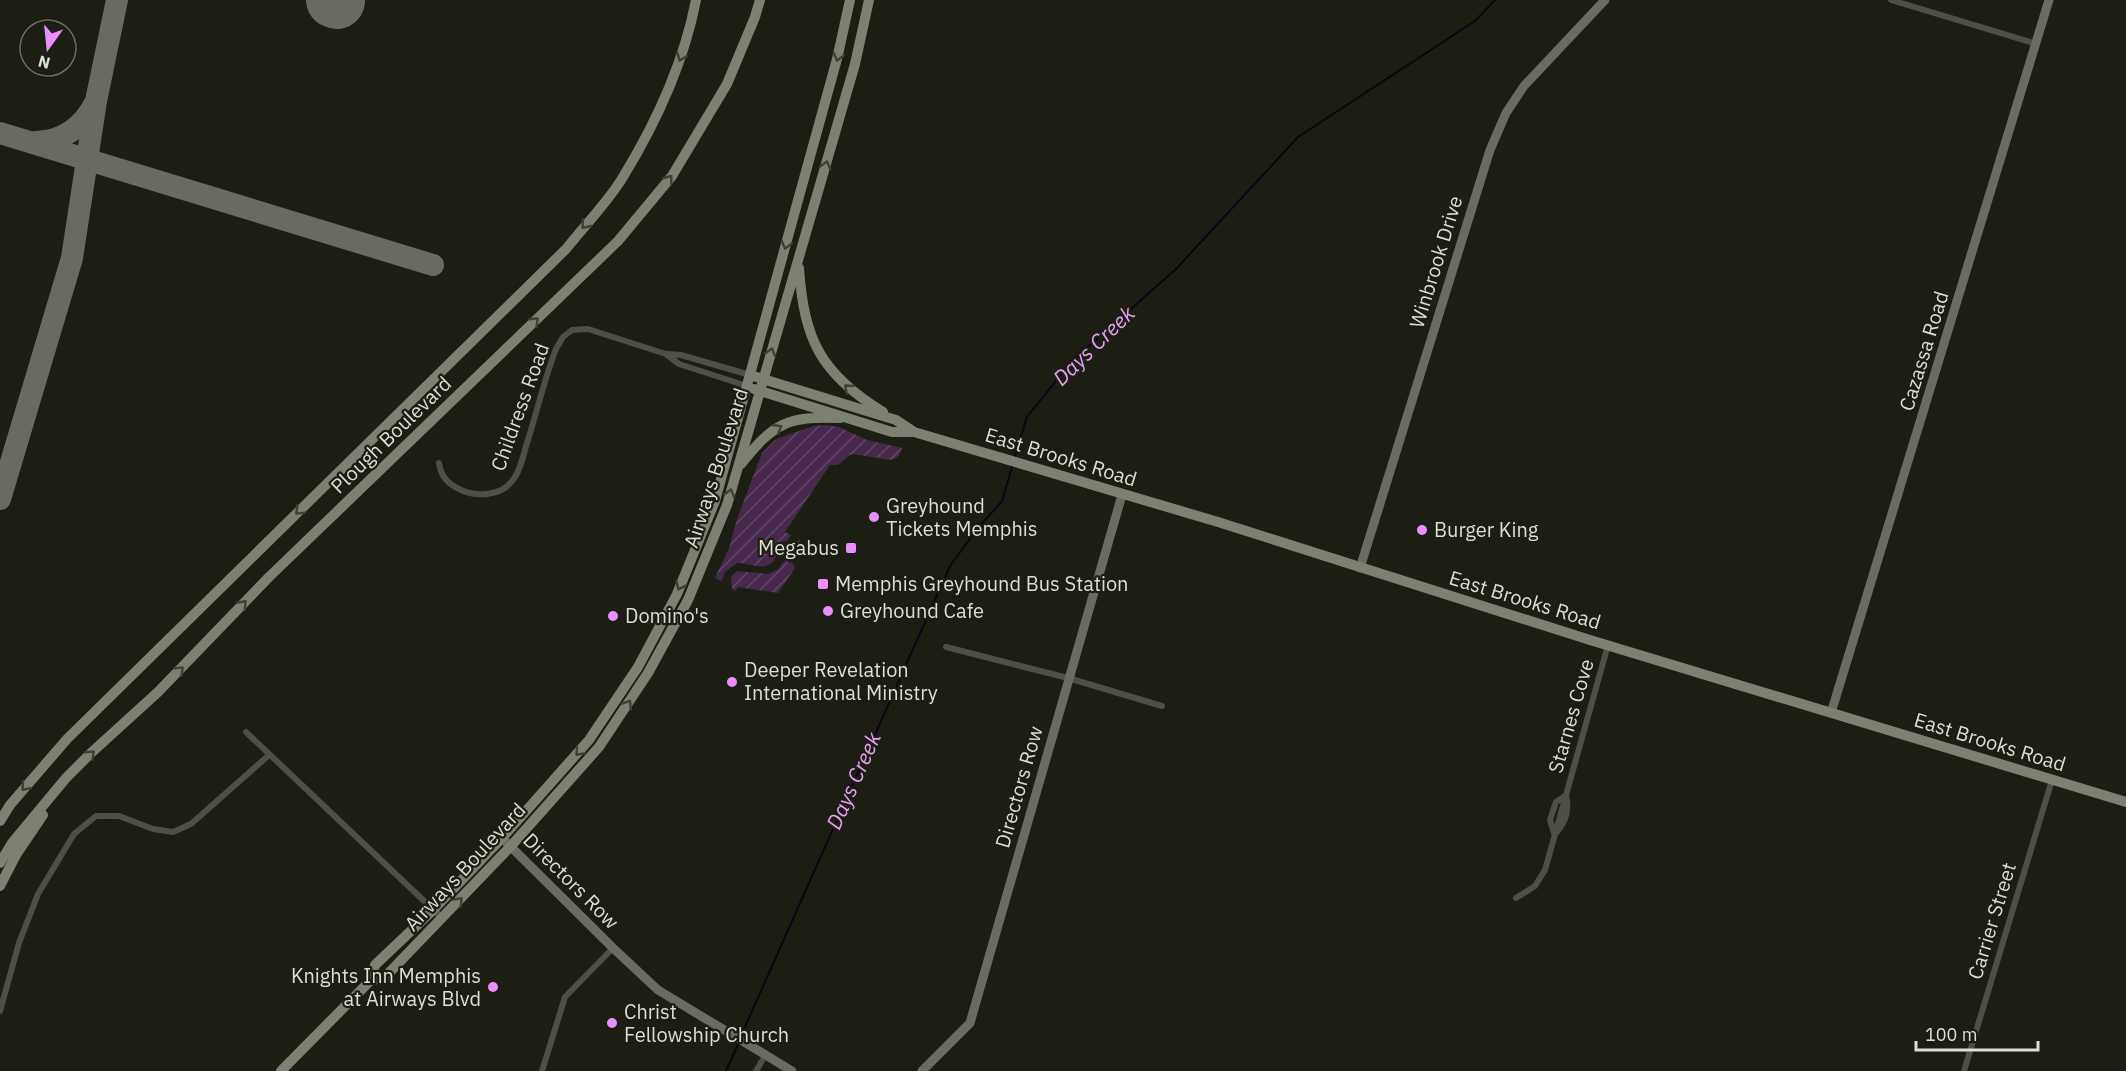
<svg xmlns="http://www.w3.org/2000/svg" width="2126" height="1071" font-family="'IBM Plex Sans',sans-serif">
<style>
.garden{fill:url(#garden-furrows)}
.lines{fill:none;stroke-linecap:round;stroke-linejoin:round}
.stream{stroke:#100015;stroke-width:2}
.taxiway{stroke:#696a60;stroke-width:22}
.runway{stroke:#696a60;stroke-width:56}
.street{stroke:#4e4f49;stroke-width:6}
.secondary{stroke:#6a6b61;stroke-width:9}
.primary{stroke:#7f8074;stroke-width:10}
.oneway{stroke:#3f4035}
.poi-dot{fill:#ea8dfd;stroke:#1d1e13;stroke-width:2}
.labels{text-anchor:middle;stroke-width:4.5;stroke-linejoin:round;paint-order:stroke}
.street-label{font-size:20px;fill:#ddded6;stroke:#1d1e13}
.poi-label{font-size:20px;fill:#ddded6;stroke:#1d1e13;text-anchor:start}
.water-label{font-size:21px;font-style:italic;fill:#e8a0f7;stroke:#1d1e13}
</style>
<defs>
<pattern id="garden-furrows" width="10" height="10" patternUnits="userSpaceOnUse" patternTransform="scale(1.5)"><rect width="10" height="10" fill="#47294d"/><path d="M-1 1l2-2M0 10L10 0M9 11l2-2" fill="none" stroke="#614866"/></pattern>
</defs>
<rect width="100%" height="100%" fill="#1d1e13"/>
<!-- garden -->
<path class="garden" d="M825 425 839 427 867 440 902 448C900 455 898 458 891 460L853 454 848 456 838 465H830L785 532 791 535 787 541 778 542 771 551 778 553C767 576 756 563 737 563L725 572 722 581 715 578 729 548 737 519 762 453 775 440 784 436 814 426Z
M799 539 802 544 805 543 808 548 802 556 799 552 796 553 793 548Z
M786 559 789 563 792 562 795 568 778 593 738 587 735 591 732 588 731 577 737 571 768 574 778 569Z"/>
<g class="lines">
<!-- stream -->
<path class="stream" d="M1014 459 1027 417 1071 362 1176 269 1298 137 1475 21 1495 0
M741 1036 950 566 977 529 1002 501 1013 464
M726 1071 739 1042"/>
<!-- taxiway -->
<path class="taxiway" d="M0 133 433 265
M35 142C62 142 83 127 95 103
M0 499 72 258 96 101 117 0"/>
<!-- runway -->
<path class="runway" d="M334 0 337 1"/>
<!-- street -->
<path class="street" d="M1891 0 2037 44
M667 354 681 355 750 375
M439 463C441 477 448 484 461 490 477 497 501 496 512 481 521 471 523 455 527 443 537 412 544 380 556 349L563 337 572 330 588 329 666 354 679 364 747 386
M946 647 1068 678 1162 706
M246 732 442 918
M1554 833 1550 820 1556 802 1565 796
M1556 833C1566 822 1570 811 1566 796
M1516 898 1535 886 1545 870 1608 645
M0 1011 19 943 38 894 74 834 96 816H119L153 829 173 832 191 824 269 755
M542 1071 565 997 613 948
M756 1071 765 1056
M1964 1071 2052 780"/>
<!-- secondary -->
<path class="secondary" d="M1360 568 1490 150 1506 113 1524 86 1605 0
M1831 713 2049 0
M502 838 613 948 658 990 792 1071
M922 1071 970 1023 1122 495"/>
<!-- primary -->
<path class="primary" d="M799 268C804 340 821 374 883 412
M750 375 896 420 914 432 1218 522 1590 640 2126 802
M754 389 892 432H914
M741 464C774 423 787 416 840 418
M0 821 10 805 67 739 566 249C585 225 608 202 623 177 656 123 684 62 696 0
M0 863 12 843 66 778 91 753 158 692 269 577 618 241 672 176 727 84 755 17 760 0
M0 886 16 855 43 815
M370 981 385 977 511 846 599 747 648 673 688 600 727 505 855 64 869 0
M281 1071 370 981 375 965 433 910 502 838 589 740 638 667 677 594 715 501 837 59 850 0"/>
</g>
<!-- one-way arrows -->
<defs><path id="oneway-chevron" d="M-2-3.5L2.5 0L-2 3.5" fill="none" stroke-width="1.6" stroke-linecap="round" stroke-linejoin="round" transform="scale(1.5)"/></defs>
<g class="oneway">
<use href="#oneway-chevron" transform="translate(681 57) rotate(111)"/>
<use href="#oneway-chevron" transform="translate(838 57) rotate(104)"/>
<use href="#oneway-chevron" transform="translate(826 165) rotate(-74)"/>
<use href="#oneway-chevron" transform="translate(669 179) rotate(-53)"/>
<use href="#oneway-chevron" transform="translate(585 225) rotate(129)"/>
<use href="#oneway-chevron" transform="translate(786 245) rotate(105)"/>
<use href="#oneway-chevron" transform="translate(535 321) rotate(-44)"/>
<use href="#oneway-chevron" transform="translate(771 352) rotate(-74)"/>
<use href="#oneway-chevron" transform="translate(848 388) rotate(-139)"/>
<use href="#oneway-chevron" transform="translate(778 428) rotate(-31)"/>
<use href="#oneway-chevron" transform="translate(730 493) rotate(-75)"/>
<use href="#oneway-chevron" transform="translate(299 511) rotate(136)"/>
<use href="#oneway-chevron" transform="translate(680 586) rotate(115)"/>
<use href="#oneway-chevron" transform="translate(243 604) rotate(-47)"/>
<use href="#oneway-chevron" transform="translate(180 670) rotate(-45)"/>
<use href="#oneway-chevron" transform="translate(628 704) rotate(-57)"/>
<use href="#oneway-chevron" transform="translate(579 752) rotate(131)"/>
<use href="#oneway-chevron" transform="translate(91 754) rotate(-44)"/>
<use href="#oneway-chevron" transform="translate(25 787) rotate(131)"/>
<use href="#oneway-chevron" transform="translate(459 901) rotate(-46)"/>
</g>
<!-- markers -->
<g class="poi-dot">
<circle cx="874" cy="517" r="6"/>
<circle cx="1422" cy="530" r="6"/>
<rect x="845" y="542" width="12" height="12" rx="3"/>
<rect x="817" y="578" width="12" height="12" rx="3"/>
<circle cx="828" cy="611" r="6"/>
<circle cx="613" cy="616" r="6"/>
<circle cx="732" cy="682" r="6"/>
<circle cx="493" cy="987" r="6"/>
<circle cx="612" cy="1023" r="6"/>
</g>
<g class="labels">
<!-- street labels -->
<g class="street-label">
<text transform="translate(1436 262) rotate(-73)" y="7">Winbrook Drive</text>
<text transform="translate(1924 351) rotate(-73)" y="7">Cazassa Road</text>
<text transform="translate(520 407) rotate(-70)" y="7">Childress Road</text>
<text transform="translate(391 435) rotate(-44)" y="7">Plough Boulevard</text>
<text transform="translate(1061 457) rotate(17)" y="7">East Brooks Road</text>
<text transform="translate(716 468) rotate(-72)" y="7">Airways Boulevard</text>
<text transform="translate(1525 600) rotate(17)" y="7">East Brooks Road</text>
<text transform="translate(1571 716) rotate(-74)" y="7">Starnes Cove</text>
<text transform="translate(1990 742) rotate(17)" y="7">East Brooks Road</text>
<text transform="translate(1019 787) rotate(-74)" y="7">Directors Row</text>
<text transform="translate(465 867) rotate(-47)" y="7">Airways Boulevard</text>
<text transform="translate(571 881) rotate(45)" y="7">Directors Row</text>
<text transform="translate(1992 921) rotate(-73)" y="7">Carrier Street</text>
</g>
<!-- poi labels -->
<g class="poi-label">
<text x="886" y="513">Greyhound<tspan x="886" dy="23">Tickets Memphis</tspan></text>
<text x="1434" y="537">Burger King</text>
<text x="839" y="555" text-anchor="end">Megabus</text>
<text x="835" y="591">Memphis Greyhound Bus Station</text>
<text x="840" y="618">Greyhound Cafe</text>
<text x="625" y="623">Domino's</text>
<text x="744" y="677">Deeper Revelation<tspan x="744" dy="23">International Ministry</tspan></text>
<text x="481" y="983" text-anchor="end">Knights Inn Memphis<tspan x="481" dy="23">at Airways Blvd</tspan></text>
<text x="624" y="1019">Christ<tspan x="624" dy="23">Fellowship Church</tspan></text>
</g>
<!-- water labels -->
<g class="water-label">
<text transform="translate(1094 346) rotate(-44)" y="7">Days Creek</text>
<text transform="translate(854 781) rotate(-66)" y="7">Days Creek</text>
</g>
</g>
<!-- north arrow -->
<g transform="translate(48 48) rotate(195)"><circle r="28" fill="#1d1e13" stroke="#6a6b61" stroke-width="1.5"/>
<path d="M0-4.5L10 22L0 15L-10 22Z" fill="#ea8dfd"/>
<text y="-9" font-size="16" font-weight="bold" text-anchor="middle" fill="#ddded6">N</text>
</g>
<!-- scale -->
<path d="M1916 1041v9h122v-9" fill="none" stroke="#ddded6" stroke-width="3"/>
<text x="1925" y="1041" font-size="18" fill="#ddded6" stroke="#1d1e13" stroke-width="4.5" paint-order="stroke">100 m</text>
</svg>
